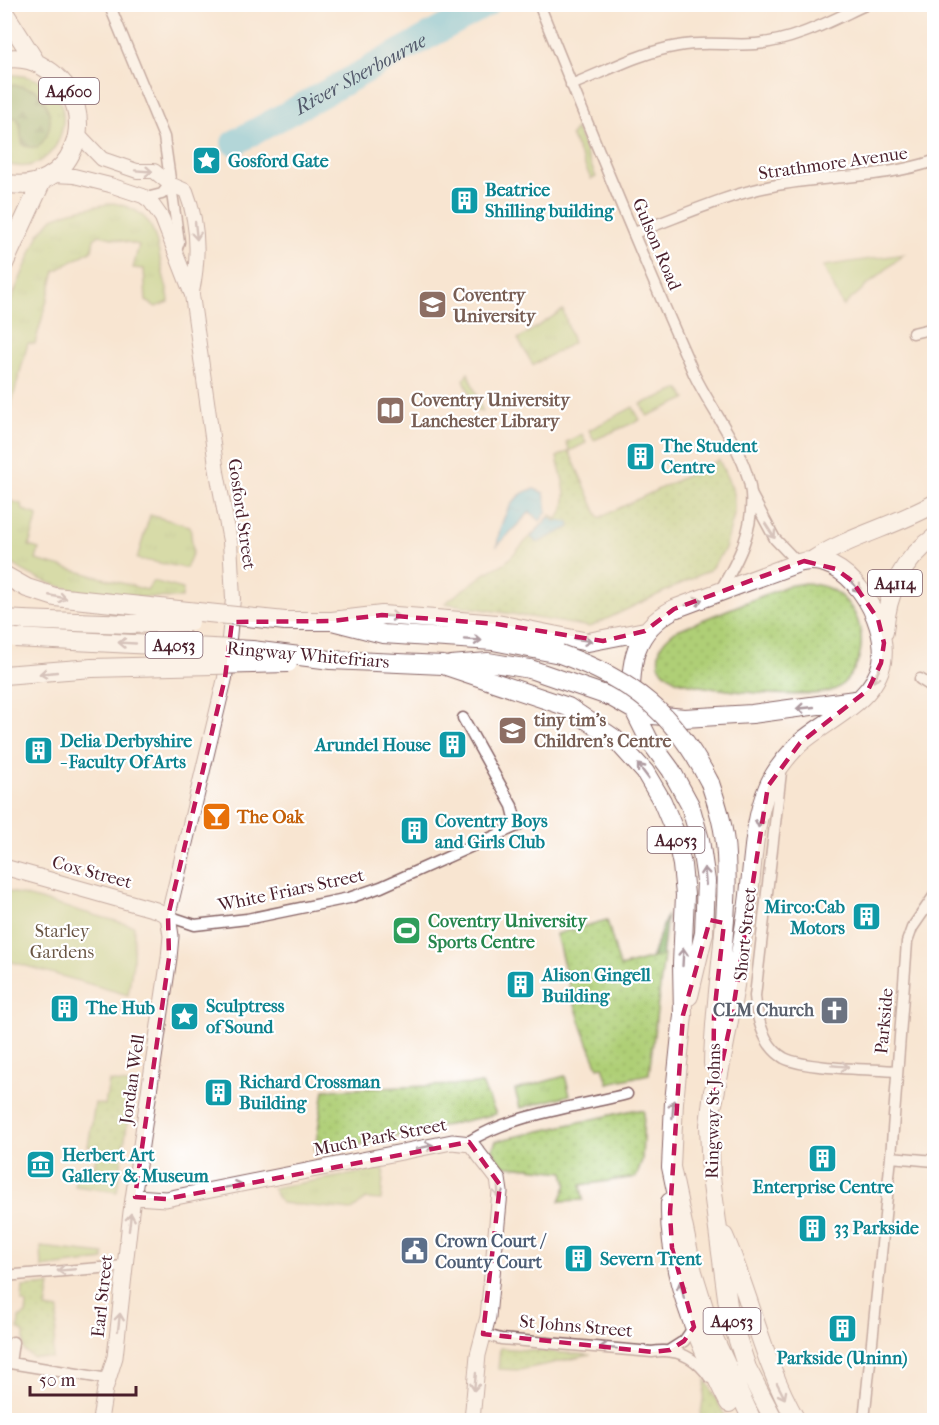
<svg xmlns="http://www.w3.org/2000/svg" width="939" height="1425" font-family="'IM FELL French Canon',serif">
<style>
.grass{fill:url(#grass-tufts);stroke:#7c7750;stroke-width:1.5}
.forest{fill:url(#forest-firs);stroke:#6a6849;stroke-width:1.5}
.park{fill:url(#park-dots);stroke:#7c7750;stroke-width:1.5}
.garden{fill:#afcf76;stroke:#7c7750;stroke-width:1.5}
.water{fill:url(#water-ripples);stroke:#567185;stroke-width:1.5}
.lines{fill:none;stroke-linecap:round;stroke-linejoin:round}
.river{stroke:#61c3df;stroke-width:26}
.minor-casing{stroke:#876465;stroke-width:13}
.tertiary-casing{stroke:#876465;stroke-width:16}
.secondary-casing{stroke:#876465;stroke-width:17}
.trunk-casing{stroke:#876465;stroke-width:20}
.minor{stroke:#fff;stroke-width:10}
.tertiary{stroke:#fff;stroke-width:14}
.secondary{stroke:#fff;stroke-width:15}
.trunk{stroke:#fff;stroke-width:18}
.trunk-bridge-casing{stroke:#876465;stroke-width:20;stroke-linecap:butt}
.trunk-bridge{stroke:#fff;stroke-width:18}
.oneway{stroke:#ae9aa0}
.marked{fill:none;stroke:#c2185b;stroke-width:4.5;stroke-dasharray:12 8;stroke-linejoin:round}
.labels{text-anchor:middle;stroke-width:4.5;stroke-linejoin:round;paint-order:stroke}
.shield{fill:#fff;stroke:#80626b;stroke-width:1.5}
.shield-label{font-size:16px;font-weight:bold;fill:#4a1f2b}
.culture-label{font-size:18px;font-weight:bold;fill:#0d838f;stroke:#fff;text-anchor:start}
.street-label{font-size:18px;fill:#4a1f2b;stroke:#fff}
.education-label{font-size:18px;font-weight:bold;fill:#785e54;stroke:#fff;text-anchor:start}
.food-label{font-size:18px;font-weight:bold;fill:#c56008;stroke:#fff;text-anchor:start}
.leisure-label{font-size:18px;font-weight:bold;fill:#27864d;stroke:#fff;text-anchor:start}
.park-label{font-size:18px;fill:#685442;stroke:#fff}
.worship-label{font-size:18px;font-weight:bold;fill:#5b616d;stroke:#fff;text-anchor:end}
.service-label{font-size:18px;font-weight:bold;fill:#4e5e75;stroke:#fff;text-anchor:start}
.water-label{font-size:20px;font-style:italic;fill:#52586a;stroke:#fff}
</style>
<defs>
<pattern id="grass-tufts" width="24" height="20" patternUnits="userSpaceOnUse" patternTransform="scale(1.5)"><rect width="24" height="20" fill="#afcf76"/><path d="M3 7l-1-3M5 7V3M7 7l1-3M15 17l-1-3M17 17v-4M19 17l1-3" fill="none" stroke="#98b166"/></pattern>
<pattern id="forest-firs" width="22" height="20" patternUnits="userSpaceOnUse" patternTransform="scale(1.5)"><rect width="22" height="20" fill="#8bb267"/><path d="M5 1l3.5 6h-7zM16 11l3.5 6h-7z" fill="#749055"/></pattern>
<pattern id="park-dots" width="8" height="8" patternUnits="userSpaceOnUse" patternTransform="scale(1.5)"><rect width="8" height="8" fill="#afcf76"/><path d="M2 2h.1M6 6h.1" fill="none" stroke="#98b166" stroke-width="1.8" stroke-linecap="round"/></pattern>
<pattern id="water-ripples" width="26" height="14" patternUnits="userSpaceOnUse" patternTransform="scale(1.5)"><rect width="26" height="14" fill="#61c3df"/><path d="M2 4q2-2 4 0t4 0M15 11q2-2 4 0t4 0" fill="none" stroke="#56a7c0"/></pattern>
</defs>
<rect width="100%" height="100%" fill="#fff"/>
<filter id="ink" filterUnits="userSpaceOnUse"><feTurbulence type="fractalNoise" baseFrequency=".0167" numOctaves="2"/><feDisplacementMap in="SourceGraphic" scale="12" xChannelSelector="R" yChannelSelector="G"/><feConvolveMatrix kernelMatrix="1 2 1 2 8 2 1 2 1" color-interpolation-filters="sRGB"/></filter>
<filter id="wash" filterUnits="userSpaceOnUse"><feTurbulence type="fractalNoise" baseFrequency=".008" numOctaves="4" result="noise"/><feDisplacementMap in="SourceGraphic" scale="24" xChannelSelector="R" yChannelSelector="G"/><feGaussianBlur stdDeviation="1.35" result="paint"/><feColorMatrix in="noise" values="0 0 0 0 0 0 0 0 0 0 0 0 0 0 0 0 0 1.4 0 .05"/><feComposite in="paint" operator="in"/></filter>
<g filter="url(#wash)">
<rect width="100%" height="100%" fill="#f8e5d1"/>
<!-- grass -->
<path class="grass" d="M10 75C98 76 63 187 5 163V77Z
M576 129 596 177 591 179 571 135Z
M113 203C157 211 155 237 163 274 165 283 169 293 169 302L156 307 146 301 144 269 133 268 139 245 100 235 94 239 92 250 55 271 35 344 28 343 5 427V315L39 234 53 218 71 211Z
M563 310 573 343 533 365 518 339Z
M468 373 483 412 476 411 464 379Z
M680 389 686 399 647 416 641 404Z
M633 407 640 420 594 440 589 430Z
M582 434 586 443 570 451 566 442Z
M4 499 21 504 23 510 38 515 29 546 39 549 36 560 147 590 153 581 183 589 182 598C122 597 53 598 5 558Z
M150 515 190 526 193 552 186 568 137 559Z
M565 1076 570 1095 520 1108 515 1090Z
M384 1169 381 1200 366 1199 352 1210 281 1203 272 1188Z"/>
<!-- forest -->
<path class="forest" d="M14 85 36 90C53 109 56 130 37 148L24 146C18 136 24 126 16 117L5 120V86Z
M667 915 652 1044 651 959Z"/>
<!-- park -->
<path class="park" d="M569 451 599 518 719 460 734 493V515L725 549 710 570 590 627 445 603 486 573 505 563 551 515 557 519C573 501 561 479 557 457Z
M805 583C812 584 821 585 828 588 867 607 873 660 839 687 819 703 701 690 676 680 669 677 664 672 659 666 657 648 661 642 675 631L787 586Z
M607 920 620 967 664 955 649 1074 608 1083 603 1066 598 1067C579 1025 567 979 556 934Z
M109 1081 133 1085 117 1192 75 1186 76 1167 94 1169 97 1149 88 1146 95 1103 105 1105Z
M482 1084 496 1114 319 1154 315 1150 324 1090Z
M633 1110 644 1111 642 1160 636 1177 581 1185 583 1200 560 1201 567 1184 564 1172 501 1165 493 1149 496 1141Z
M50 1285 46 1308 59 1310 52 1358 32 1357 24 1350V1333L18 1329 19 1318 26 1314 27 1304 22 1302 23 1287Z
M500 1348 591 1355 520 1370 498 1369Z
M706 1380 727 1420H700Z"/>
<!-- garden -->
<path class="garden" d="M904 254 843 306 823 266Z
M4 890 134 926 133 962 128 995 5 960Z
M41 1247 104 1254V1260L42 1268Z"/>
<!-- water -->
<path class="water" d="M534 489 544 493 547 511 540 521 530 512 497 546C499 525 510 493 534 489Z
M549 517 554 521 569 522 570 527 537 543 531 537Z"/>
<g class="lines">
<!-- river -->
<path class="river" id="s1" d="M234 143 487 4"/>
</g>
</g>
<g filter="url(#ink)">
<g class="lines">
<defs>
<path id="minor" d="M109 4 164 137 179 242 175 253
M539 4C589 128 640 252 694 374 711 410 747 454 751 493 754 531 738 560 720 591
M571 85C606 71 642 52 678 46 704 41 730 46 756 44 797 40 830 21 867 4
M146 198 162 194 170 184
M634 233C679 217 725 195 772 186 826 175 881 179 934 161
M913 333 934 328
M751 494 775 539 798 563
M920 679 934 688
M781 772 755 996C757 1018 763 1046 784 1058 806 1069 869 1069 896 1071
M168 916 195 925 247 919 349 898 381 887 517 826 512 806 463 718
M468 1142C512 1114 577 1107 627 1094
M891 1157 934 1161
M4 1276 124 1266
M483 1334 501 1339 652 1352C676 1348 696 1357 710 1378
M670 1350 684 1341 694 1327
M4 1362 108 1379
M10 1363 13 1342
M864 1420 891 1157 907 942 912 928 934 896"/>
<path id="tertiary" d="M79 135 102 159 137 171H154L170 184 186 191C199 224 199 258 192 292
M53 175 74 176 110 185 143 196 150 201 162 218 192 295 217 472 230 541 233 599 225 678 168 916"/>
<path id="secondary" d="M4 867 156 910 168 916 171 936 169 958 131 1212 115 1357 105 1389 100 1420
M135 1197 166 1199 452 1142 471 1144 498 1179 500 1192 488 1317 478 1355 472 1420"/>
<path id="trunk" d="M4 12 35 61
M4 59C23 56 36 61 51 72 105 112 72 198 4 183
M4 264 42 181
M813 560C850 536 895 526 934 504
M4 619 23 620
M285 621H332L383 634 493 641 560 654
M332 621 382 615 448 620 497 624 588 642 645 631
M884 632C887 593 901 561 934 538
M331 660 443 665 568 707 615 739 645 772 662 801 675 832 682 865 685 895 682 964 683 1015 674 1102 671 1167 693 1272 712 1334 752 1420
M451 665 488 662 530 669 611 697 634 710 649 740 671 770 690 805 700 840 706 881 704 933 689 996
M4 675 92 668
M631 706C630 662 633 631 674 609L798 563C847 548 889 620 882 662 874 702 827 719 800 743 789 754 774 772 768 787 753 821 753 866 748 903 738 970 727 1037 713 1104
M653 715 684 718 752 714 855 700
M710 783C718 807 725 830 726 855 730 925 714 994 713 1064
M713 1091 709 1125 711 1177 729 1313 747 1368 774 1420
M670 1202C668 1274 697 1340 729 1403
M724 1236C751 1297 763 1363 796 1420"/>
</defs>
<!-- minor casing -->
<use href="#minor" class="minor-casing"/>
<!-- tertiary casing -->
<use href="#tertiary" class="tertiary-casing"/>
<!-- secondary casing -->
<use href="#secondary" class="secondary-casing"/>
<!-- trunk casing -->
<use href="#trunk" class="trunk-casing"/>
<!-- minor -->
<use href="#minor" class="minor"/>
<!-- tertiary -->
<use href="#tertiary" class="tertiary"/>
<!-- secondary -->
<use href="#secondary" class="secondary"/>
<!-- trunk -->
<use href="#trunk" class="trunk"/>
<defs>
<path id="trunk-bridge" d="M4 575 27 588 55 597 285 621
M23 620 130 624 190 622
M15 638 252 650 331 660
M560 654C633 680 675 714 710 783
M92 668 288 663"/>
</defs>
<!-- trunk-bridge casing -->
<use href="#trunk-bridge" class="trunk-bridge-casing"/>
<!-- trunk-bridge -->
<use href="#trunk-bridge" class="trunk-bridge"/>
</g>
<!-- one-way arrows -->
<defs><path id="oneway-shaft" d="M-6 0H5M1.5-3L5.5 0L1.5 3" fill="none" stroke-width="1.6" stroke-linecap="round" stroke-linejoin="round" transform="scale(1.5)"/></defs>
<g class="oneway">
<use href="#oneway-shaft" transform="translate(144 171) rotate(4)"/>
<use href="#oneway-shaft" transform="translate(196 231) rotate(84)"/>
<use href="#oneway-shaft" transform="translate(770 531) rotate(57)"/>
<use href="#oneway-shaft" transform="translate(855 585) rotate(49)"/>
<use href="#oneway-shaft" transform="translate(58 597) rotate(11)"/>
<use href="#oneway-shaft" transform="translate(694 602) rotate(-19)"/>
<use href="#oneway-shaft" transform="translate(390 616) rotate(3)"/>
<use href="#oneway-shaft" transform="translate(473 640) rotate(4)"/>
<use href="#oneway-shaft" transform="translate(583 640) rotate(9)"/>
<use href="#oneway-shaft" transform="translate(127 643) rotate(-177)"/>
<use href="#oneway-shaft" transform="translate(48 673) rotate(174)"/>
<use href="#oneway-shaft" transform="translate(877 674) rotate(115)"/>
<use href="#oneway-shaft" transform="translate(805 708) rotate(174)"/>
<use href="#oneway-shaft" transform="translate(643 771) rotate(-127)"/>
<use href="#oneway-shaft" transform="translate(760 819) rotate(101)"/>
<use href="#oneway-shaft" transform="translate(705 876) rotate(-95)"/>
<use href="#oneway-shaft" transform="translate(683 957) rotate(-87)"/>
<use href="#oneway-shaft" transform="translate(840 1066) rotate(5)"/>
<use href="#oneway-shaft" transform="translate(673 1109) rotate(-86)"/>
<use href="#oneway-shaft" transform="translate(425 1147) rotate(-12)"/>
<use href="#oneway-shaft" transform="translate(234 1186) rotate(-11)"/>
<use href="#oneway-shaft" transform="translate(498 1189) rotate(87)"/>
<use href="#oneway-shaft" transform="translate(130 1222) rotate(-83)"/>
<use href="#oneway-shaft" transform="translate(66 1270) rotate(175)"/>
<use href="#oneway-shaft" transform="translate(682 1290) rotate(-104)"/>
<use href="#oneway-shaft" transform="translate(119 1322) rotate(-83)"/>
<use href="#oneway-shaft" transform="translate(608 1348) rotate(-175)"/>
<use href="#oneway-shaft" transform="translate(475 1382) rotate(96)"/>
<use href="#oneway-shaft" transform="translate(781 1391) rotate(63)"/>
</g>
</g>
<!-- marked area -->
<path d="M0 0H939V1425H0ZM804 561 836 569 852 581 878 619 884 643 881 663 868 690 800 743 768 786 732 1016 713 1104 714 1015 724 923 710 920 683 1015 670 1213 672 1248 694 1327 684 1341 670 1350 652 1352 483 1334 500 1185 469 1142 166 1199 135 1197 169 958 168 916 225 678 232 622 332 621 382 615 497 624 603 641 645 631 674 609Z" fill="#f8e5d1" fill-opacity=".55" fill-rule="evenodd"/>
<path class="marked" d="M804 561 836 569 852 581 878 619 884 643 881 663 868 690 800 743 768 786 732 1016 713 1104 714 1015 724 923 710 920 683 1015 670 1213 672 1248 694 1327 684 1341 670 1350 652 1352 483 1334 500 1185 469 1142 166 1199 135 1197 169 958 168 916 225 678 232 622 332 621 382 615 497 624 603 641 645 631 674 609Z"/>
<!-- icons -->
<defs>
<symbol id="sight-square" viewBox="-11 -11 22 22"><rect x="-9" y="-9" width="18" height="18" rx="4" fill="#0f9aa8" stroke="#fff"/><path d="M0-6L1.8-2.2L6-1.7L2.9 1.2L3.7 5.4L0 3.3L-3.7 5.4L-2.9 1.2L-6-1.7L-1.8-2.2Z" fill="#fff"/></symbol>
<symbol id="building-square" viewBox="-11 -11 22 22"><rect x="-9" y="-9" width="18" height="18" rx="4" fill="#0f9aa8" stroke="#fff"/><path d="M-4-6H4V6H1V3H-1V6H-4ZM-2.5-4.3h1.7v1.8h-1.7ZM.8-4.3h1.7v1.8H.8ZM-2.5-1h1.7V.8h-1.7ZM.8-1h1.7V.8H.8Z" fill="#fff"/></symbol>
<symbol id="university-square" viewBox="-11 -11 22 22"><rect x="-9" y="-9" width="18" height="18" rx="4" fill="#8d6e63" stroke="#fff"/><path d="M0-5L7-2L0 1L-7-2ZM-4 1L0 2.5L4 1V4Q0 6-4 4Z" fill="#fff"/></symbol>
<symbol id="library-square" viewBox="-11 -11 22 22"><rect x="-9" y="-9" width="18" height="18" rx="4" fill="#8d6e63" stroke="#fff"/><path d="M-6-4Q-3-5.5-.7-3.5V5Q-3 3-6 4ZM6-4Q3-5.5 .7-3.5V5Q3 3 6 4Z" fill="#fff"/></symbol>
<symbol id="school-square" viewBox="-11 -11 22 22"><rect x="-9" y="-9" width="18" height="18" rx="4" fill="#8d6e63" stroke="#fff"/><path d="M0-5L7-2L0 1L-7-2ZM-4 1L0 2.5L4 1V4Q0 6-4 4Z" fill="#fff"/></symbol>
<symbol id="bar-square" viewBox="-11 -11 22 22"><rect x="-9" y="-9" width="18" height="18" rx="4" fill="#e8710a" stroke="#fff"/><path d="M-6-5H6L.8 .8V4.5H3.5V6h-7V4.5H-.8V.8Z" fill="#fff"/></symbol>
<symbol id="stadium-square" viewBox="-11 -11 22 22"><rect x="-9" y="-9" width="18" height="18" rx="4" fill="#2e9e5b" stroke="#fff"/><path d="M0-5a6.5 5 0 1 0 0 10a6.5 5 0 1 0 0-10ZM-3.5-1.8h7v3.6h-7Z" fill="#fff"/></symbol>
<symbol id="church-square" viewBox="-11 -11 22 22"><rect x="-9" y="-9" width="18" height="18" rx="4" fill="#6b7280" stroke="#fff"/><path d="M-1.2-6h2.4v3.5h3.3v2.4h-3.3V6h-2.4V-.1h-3.3v-2.4h3.3Z" fill="#fff"/></symbol>
<symbol id="museum-square" viewBox="-11 -11 22 22"><rect x="-9" y="-9" width="18" height="18" rx="4" fill="#0f9aa8" stroke="#fff"/><path d="M0-6L6-3V-2H-6V-3ZM-5-1h2V3h-2ZM-1-1h2V3h-2ZM3-1h2V3H3ZM-6 4H6V6H-6Z" fill="#fff"/></symbol>
<symbol id="civic-square" viewBox="-11 -11 22 22"><rect x="-9" y="-9" width="18" height="18" rx="4" fill="#5c6f8a" stroke="#fff"/><path d="M-.6-6.5H3V-4.5H.6V-3L4-1V1h2V6H-6V1h2V-1L-.6-3ZM-1.2 2.5V6h2.4V2.5Z" fill="#fff"/></symbol>
</defs>
<g fill-rule="evenodd">
<use href="#sight-square" x="190" y="144" width="33" height="33"/>
<use href="#building-square" x="448" y="184" width="33" height="33"/>
<use href="#university-square" x="416" y="288" width="33" height="33"/>
<use href="#library-square" x="374" y="394" width="33" height="33"/>
<use href="#building-square" x="624" y="440" width="33" height="33"/>
<use href="#school-square" x="496" y="714" width="33" height="33"/>
<use href="#building-square" x="436" y="728" width="33" height="33"/>
<use href="#building-square" x="22" y="734" width="33" height="33"/>
<use href="#bar-square" x="200" y="800" width="33" height="33"/>
<use href="#building-square" x="398" y="814" width="33" height="33"/>
<use href="#building-square" x="850" y="900" width="33" height="33"/>
<use href="#stadium-square" x="390" y="914" width="33" height="33"/>
<use href="#building-square" x="504" y="968" width="33" height="33"/>
<use href="#building-square" x="48" y="992" width="33" height="33"/>
<use href="#church-square" x="818" y="994" width="33" height="33"/>
<use href="#sight-square" x="168" y="1000" width="33" height="33"/>
<use href="#building-square" x="202" y="1076" width="33" height="33"/>
<use href="#building-square" x="806" y="1142" width="33" height="33"/>
<use href="#museum-square" x="24" y="1148" width="33" height="33"/>
<use href="#building-square" x="796" y="1212" width="33" height="33"/>
<use href="#civic-square" x="398" y="1234" width="33" height="33"/>
<use href="#building-square" x="562" y="1242" width="33" height="33"/>
<use href="#building-square" x="826" y="1312" width="33" height="33"/>
</g>
<g class="labels">
<!-- shield labels -->
<g class="shield">
<rect x="39" y="78" width="60" height="26" rx="4.5"/>
<rect x="868" y="570" width="54" height="26" rx="4.5"/>
<rect x="145.5" y="632" width="57" height="26" rx="4.5"/>
<rect x="647.5" y="827" width="57" height="26" rx="4.5"/>
<rect x="703.5" y="1308" width="57" height="26" rx="4.5"/>
</g>
<g class="shield-label">
<text x="69" y="97">A4600</text>
<text x="895" y="589">A4114</text>
<text x="174" y="651">A4053</text>
<text x="676" y="846">A4053</text>
<text x="732" y="1327">A4053</text>
</g>
<!-- culture labels -->
<g class="culture-label">
<text x="228" y="167">Gosford Gate</text>
<text x="485" y="196">Beatrice<tspan x="485" dy="21">Shilling building</tspan></text>
<text x="661" y="452">The Student<tspan x="661" dy="21">Centre</tspan></text>
<text x="60" y="747">Delia Derbyshire<tspan x="60" dy="21">- Faculty Of Arts</tspan></text>
<text x="431" y="751" text-anchor="end">Arundel House</text>
<text x="435" y="827">Coventry Boys<tspan x="435" dy="21">and Girls Club</tspan></text>
<text x="845" y="913" text-anchor="end">Mirco:Cab<tspan x="845" dy="21">Motors</tspan></text>
<text x="542" y="981">Alison Gingell<tspan x="542" dy="21">Building</tspan></text>
<text x="206" y="1012">Sculptress<tspan x="206" dy="21">of Sound</tspan></text>
<text x="86" y="1014">The Hub</text>
<text x="239" y="1088">Richard Crossman<tspan x="239" dy="21">Building</tspan></text>
<text x="62" y="1161">Herbert Art<tspan x="62" dy="21">Gallery &amp; Museum</tspan></text>
<text x="823" y="1193" text-anchor="middle">Enterprise Centre</text>
<text x="834" y="1234">33 Parkside</text>
<text x="600" y="1265">Severn Trent</text>
<text x="842" y="1364" text-anchor="middle">Parkside (Uninn)</text>
</g>
<!-- street labels -->
<g class="street-label">
<text transform="translate(833 163) rotate(-8)" y="6">Strathmore Avenue</text>
<text transform="translate(657 244) rotate(67)" y="6">Gulson Road</text>
<text transform="translate(242 514) rotate(82)" y="6">Gosford Street</text>
<text transform="translate(308 655) rotate(5)" y="6">Ringway Whitefriars</text>
<text transform="translate(92 872) rotate(15)" y="6">Cox Street</text>
<text transform="translate(291 890) rotate(-12)" y="6">White Friars Street</text>
<text transform="translate(745 934) rotate(-84)" y="6">Short Street</text>
<text transform="translate(884 1021) rotate(-85)" y="6">Parkside</text>
<text transform="translate(132 1079) rotate(-82)" y="6">Jordan Well</text>
<text transform="translate(713 1111) rotate(-89)" y="6">Ringway St Johns</text>
<text transform="translate(380 1137) rotate(-11)" y="6">Much Park Street</text>
<text transform="translate(102 1296) rotate(-84)" y="6">Earl Street</text>
<text transform="translate(576 1326) rotate(5)" y="6">St Johns Street</text>
</g>
<!-- education labels -->
<g class="education-label">
<text x="453" y="301">Coventry<tspan x="453" dy="21">University</tspan></text>
<text x="411" y="406">Coventry University<tspan x="411" dy="21">Lanchester Library</tspan></text>
<text x="534" y="726">tiny tim's<tspan x="534" dy="21">Children's Centre</tspan></text>
</g>
<!-- food labels -->
<g class="food-label">
<text x="237" y="823">The Oak</text>
</g>
<!-- leisure labels -->
<g class="leisure-label">
<text x="428" y="927">Coventry University<tspan x="428" dy="21">Sports Centre</tspan></text>
</g>
<!-- park labels -->
<g class="park-label">
<text x="62" y="937">Starley<tspan x="62" dy="21">Gardens</tspan></text>
</g>
<!-- worship labels -->
<g class="worship-label">
<text x="814" y="1016">CLM Church</text>
</g>
<!-- service labels -->
<g class="service-label">
<text x="435" y="1247">Crown Court /<tspan x="435" dy="21">County Court</tspan></text>
</g>
<!-- water labels -->
<g class="water-label">
<text dy="7" stroke="none"><textPath href="#s1" startOffset="144">River Sherbourne</textPath></text>
</g>
</g>
<!-- margin -->
<rect width="939" height="1425" fill="none" stroke="#fff" stroke-width="24"/>
<!-- scale -->
<path d="M30 1386v9h106v-9" fill="none" stroke="#4a1f2b" stroke-width="3"/>
<text x="39" y="1386" font-size="18" fill="#4a1f2b" stroke="#ffffff" stroke-width="4.5" paint-order="stroke">50 m</text>
</svg>
